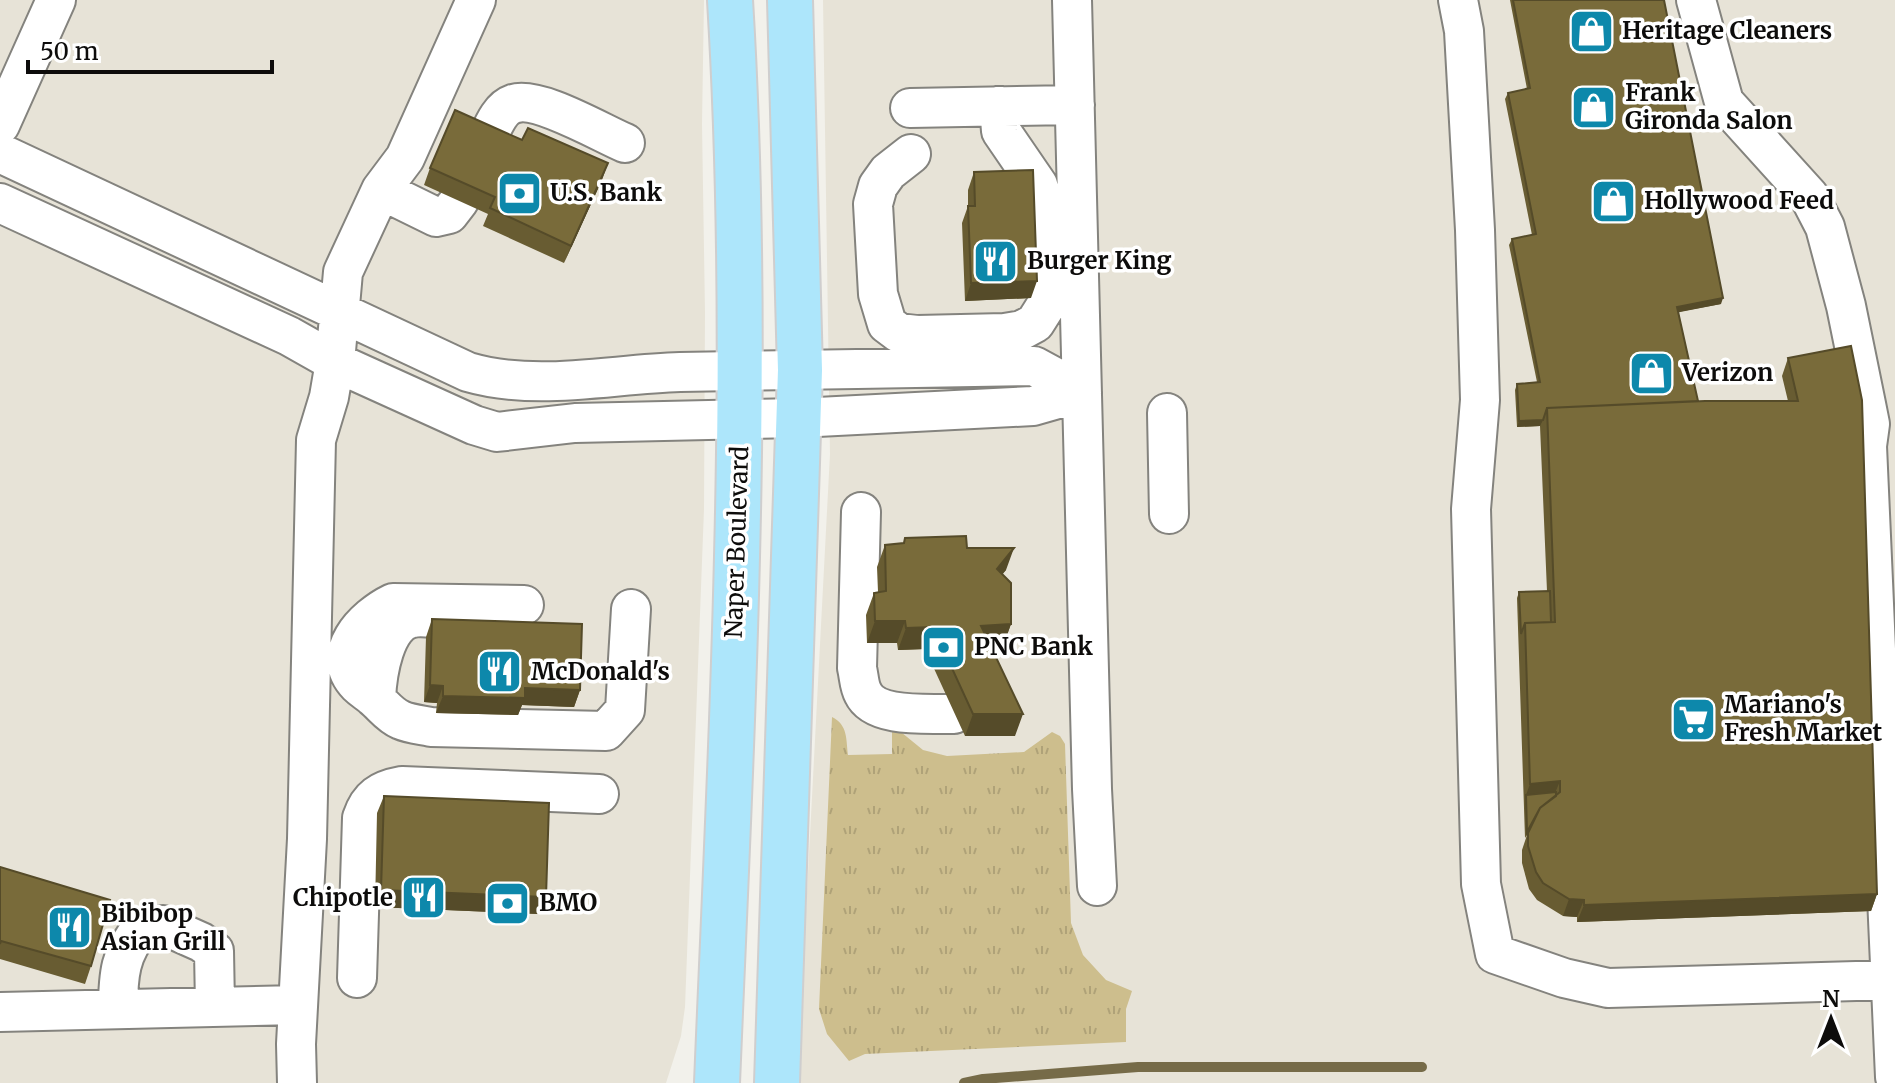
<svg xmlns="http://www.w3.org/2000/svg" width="1895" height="1083" font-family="Merriweather,serif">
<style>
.built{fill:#e7e3d7}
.grass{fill:url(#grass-tufts)}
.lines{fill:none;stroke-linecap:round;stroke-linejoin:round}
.stream{stroke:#766b48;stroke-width:10}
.minor-casing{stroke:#84837e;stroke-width:42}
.major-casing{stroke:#cfcece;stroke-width:48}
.minor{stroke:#fff;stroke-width:38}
.major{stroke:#ade6fb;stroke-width:44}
.wall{fill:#685c32}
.shaded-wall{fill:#554b29}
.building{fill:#796b3a;stroke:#554b29;stroke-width:2}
.labels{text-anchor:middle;stroke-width:7;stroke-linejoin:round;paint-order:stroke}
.poi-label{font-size:24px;font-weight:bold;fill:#0d0c0b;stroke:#fff;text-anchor:start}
.street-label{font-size:24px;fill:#0d0c0b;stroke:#fff}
</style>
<defs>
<pattern id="grass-tufts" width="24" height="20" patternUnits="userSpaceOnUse" patternTransform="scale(2)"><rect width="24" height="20" fill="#cdbe8d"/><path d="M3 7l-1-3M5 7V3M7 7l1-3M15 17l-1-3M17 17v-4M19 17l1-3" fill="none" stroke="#afa278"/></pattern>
</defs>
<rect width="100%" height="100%" fill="#f2f1eb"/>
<!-- built -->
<path class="built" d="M0 0H704L702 124 705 313 704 509 685 1007 681 1036 666 1083H0Z
M823 0H1895V1083H797L830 454Z"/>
<!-- grass -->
<path class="grass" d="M832 717C848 725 846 739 848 755L892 754V731L896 728 923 750 947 756 1024 752 1052 732 1060 736 1065 744 1071 923 1083 955 1106 980 1132 991 1126 1009V1042L865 1054 849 1061 827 1034 819 1009Z"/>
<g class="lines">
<!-- stream -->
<path class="stream" d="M964 1083 983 1079 1138 1067H1422"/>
<defs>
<path id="minor" d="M1072 0 1092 789 1097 886
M1458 0 1464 31 1475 230 1480 400 1471 509 1481 884 1495 954 1564 978 1608 988 1891 980
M1696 0 1724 102 1809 196 1825 227 1846 306 1866 404 1870 424 1867 446 1895 1077
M910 108 1075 105
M0 125 56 0
M484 145C491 132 498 109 513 104 537 95 601 133 625 143
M0 153 468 372C537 392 610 374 680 372 798 369 916 369 1034 366L1082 392
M911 154 888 172 878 186 873 204 878 294 887 324 899 333 917 335 1005 333 1022 330 1035 323 1047 304 1044 205 1038 185 1001 131 999 106
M381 190 436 217 449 214 459 201
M0 203 289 336 335 362 474 425 497 432 575 423 798 418 1033 406 1082 392
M1167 413 1169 514
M861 512 857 668C859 676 859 686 863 693 875 719 930 713 954 714
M524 605 393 603C364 617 328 654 358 685 363 690 369 693 373 697 383 705 389 715 401 720 410 724 422 725 431 727L606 731 625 710 631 609
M376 699C377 676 384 622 413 618 421 616 431 618 439 619
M357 978 362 818C369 797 380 790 402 786L599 794
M118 1009C118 976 120 952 142 928L163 925 201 942 214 951 215 1006
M0 1012 298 1005
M297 1083 296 1044 307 839 316 440 329 397 335 362 343 272 381 190 405 158 476 0"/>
<path id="major" d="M717 1083C732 722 752 361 730 0
M777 1083 800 370 790 0"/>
</defs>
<!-- minor casing -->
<use href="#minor" class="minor-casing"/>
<!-- major casing -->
<use href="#major" class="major-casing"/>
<!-- minor -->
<use href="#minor" class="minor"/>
<!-- major -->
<use href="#major" class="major"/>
</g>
<!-- wall -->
<path class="wall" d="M1510 0H1664L1721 304 1678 312 1698 401H1788L1782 376 1788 358 1851 346 1877 894 1871 911 1577 922V917L1563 916 1537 900 1529 889 1522 863V850L1527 835 1525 838 1517 598 1519 592 1547 591 1540 426 1517 427 1515 390 1517 384 1537 382 1509 245 1512 239 1532 235 1505 99 1508 93 1527 89Z
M430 168 602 180 564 263 483 226 488 214 424 185Z
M974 172 1031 298 965 301 962 223 968 206V190Z
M905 538 967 548 1006 570 1002 574 1011 624 1003 646 991 647 1015 736H965L925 649 898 650 897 643H867L866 615 874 593 878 592 877 567 885 545 903 544Z
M432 619 580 690 574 707 522 705 518 715 436 713 437 703 424 702 426 637Z
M384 796 546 897 539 914 375 907 377 813Z
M0 867 91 966 85 984 0 959Z"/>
<!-- shaded-wall -->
<path class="shaded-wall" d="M608 163 602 180 564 263 571 246Z
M1037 281 1031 298 965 301 971 283Z
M1723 298 1721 304 1675 313 1677 307Z
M1543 420 1540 426 1517 427 1519 421Z
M1014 548 1006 570 989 591 997 569Z
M875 621H905L897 643H867Z
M1011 624 1003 646 973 648 981 626Z
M933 627 925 649 898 650 906 628Z
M430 685 443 686 437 703 424 702Z
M525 688 580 690 574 707 522 705 518 715 436 713 443 696Z
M973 714H1023L1015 736H965Z
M1560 781 1553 798 1526 795 1530 784Z
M381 890 546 897 539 914 375 907Z
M1877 894 1871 911 1577 922 1584 905Z
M1569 899 1584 900 1577 917 1563 916Z"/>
<!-- building -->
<path class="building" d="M1513 0H1664L1723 298 1677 307 1698 401 1547 408 1543 420 1519 421 1517 384 1540 382 1512 239 1536 234 1508 93 1530 88Z
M455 110 522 140 528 128 608 163 571 246 490 208 495 197 430 168Z
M1033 170 1037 281 971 283 968 206H975L974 172Z
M1851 346 1862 400 1877 894 1584 905V900L1569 899 1543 883 1536 872 1528 846V833L1540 808 1560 792V781L1530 784 1525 623 1555 622 1547 408 1705 401H1798L1788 358Z
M966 536 967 548H1014L997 569 1011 583V624L981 626 1023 714H973L933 627 906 628 905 621H875L874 593 886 591 885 545 904 543 905 538Z
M1550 591 1551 622 1525 623 1521 634 1519 592Z
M432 619 582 624 580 690 525 688V698L443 696V686L430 685Z
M1556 792V796L1540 808 1527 832 1526 795Z
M384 796 549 803 546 897 381 890Z
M0 867 110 900 91 966 1 941 0 944Z"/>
<!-- icons -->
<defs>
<symbol id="shop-square" viewBox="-11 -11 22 22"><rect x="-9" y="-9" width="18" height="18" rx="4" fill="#0d88ab" stroke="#fff"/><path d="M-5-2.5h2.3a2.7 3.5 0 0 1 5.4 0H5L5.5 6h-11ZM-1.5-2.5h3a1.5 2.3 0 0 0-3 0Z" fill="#fff"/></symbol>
<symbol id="bank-square" viewBox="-11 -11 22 22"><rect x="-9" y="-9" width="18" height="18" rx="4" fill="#0d88ab" stroke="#fff"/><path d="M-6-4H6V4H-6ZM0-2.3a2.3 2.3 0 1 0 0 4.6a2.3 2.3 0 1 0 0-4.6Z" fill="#fff"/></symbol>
<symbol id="restaurant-square" viewBox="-11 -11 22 22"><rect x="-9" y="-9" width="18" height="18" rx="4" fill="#0d88ab" stroke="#fff"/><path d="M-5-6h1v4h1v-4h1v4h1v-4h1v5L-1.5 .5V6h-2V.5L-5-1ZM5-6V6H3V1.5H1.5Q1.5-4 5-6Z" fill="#fff"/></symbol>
<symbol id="supermarket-square" viewBox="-11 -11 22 22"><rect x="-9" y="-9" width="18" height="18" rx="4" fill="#0d88ab" stroke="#fff"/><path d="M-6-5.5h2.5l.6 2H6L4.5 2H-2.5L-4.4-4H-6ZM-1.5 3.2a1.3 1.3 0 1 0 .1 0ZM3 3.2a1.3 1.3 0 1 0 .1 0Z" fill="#fff"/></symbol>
</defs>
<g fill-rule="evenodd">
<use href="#shop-square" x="1566" y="6" width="51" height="51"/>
<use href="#shop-square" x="1568" y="82" width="51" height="51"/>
<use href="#bank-square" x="494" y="168" width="51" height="51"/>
<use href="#shop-square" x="1588" y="176" width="51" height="51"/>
<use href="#restaurant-square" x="970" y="236" width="51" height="51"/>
<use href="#shop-square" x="1626" y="348" width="51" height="51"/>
<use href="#bank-square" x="918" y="622" width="51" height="51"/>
<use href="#restaurant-square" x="474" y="646" width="51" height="51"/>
<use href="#supermarket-square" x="1668" y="694" width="51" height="51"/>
<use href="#restaurant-square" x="398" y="872" width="51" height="51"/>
<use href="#bank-square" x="482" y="878" width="51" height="51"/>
<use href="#restaurant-square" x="44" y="902" width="51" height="51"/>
</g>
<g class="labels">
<!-- poi labels -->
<g class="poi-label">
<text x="1622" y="39">Heritage Cleaners</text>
<text x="1625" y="101">Frank<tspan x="1625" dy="28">Gironda Salon</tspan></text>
<text x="550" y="201">U.S. Bank</text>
<text x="1644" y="209">Hollywood Feed</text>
<text x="1027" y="269">Burger King</text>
<text x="1682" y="381">Verizon</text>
<text x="974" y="655">PNC Bank</text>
<text x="531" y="680">McDonald's</text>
<text x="1724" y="713">Mariano's<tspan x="1724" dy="28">Fresh Market</tspan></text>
<text x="393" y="906" text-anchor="end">Chipotle</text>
<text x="539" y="911">BMO</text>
<text x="101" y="922">Bibibop<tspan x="101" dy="28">Asian Grill</tspan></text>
</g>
<!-- street labels -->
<g class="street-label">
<text transform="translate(737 542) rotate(-88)" y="8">Naper Boulevard</text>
</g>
</g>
<!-- north arrow -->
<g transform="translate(1831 1019)" stroke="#ffffff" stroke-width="6" paint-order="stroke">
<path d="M0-6L14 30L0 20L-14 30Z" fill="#0d0c0b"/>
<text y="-12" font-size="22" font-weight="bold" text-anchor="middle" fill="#0d0c0b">N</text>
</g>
<!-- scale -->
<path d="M28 60v12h244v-12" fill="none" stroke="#0d0c0b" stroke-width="4"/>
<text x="40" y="60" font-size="24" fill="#0d0c0b" stroke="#ffffff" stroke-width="6" paint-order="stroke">50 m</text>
</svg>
